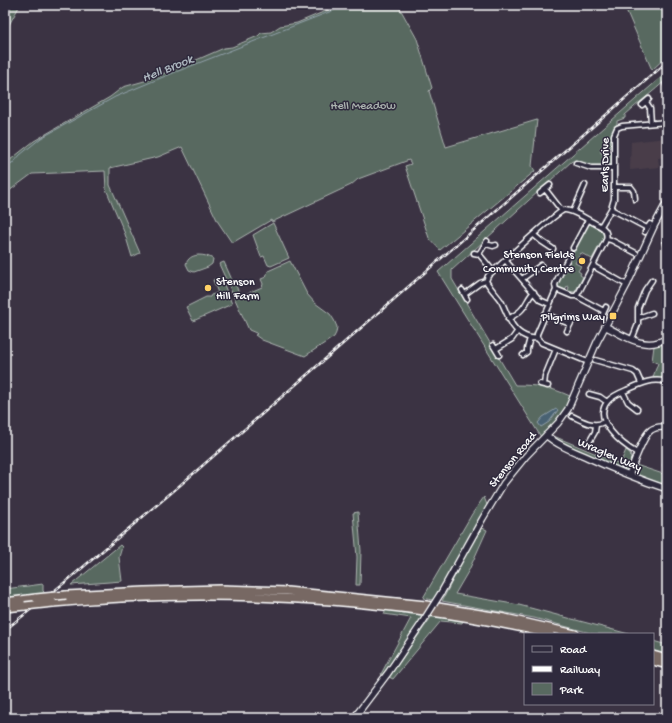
<svg xmlns="http://www.w3.org/2000/svg" width="672" height="723" font-family="'Gochi Hand',sans-serif">
<style>
.built{fill:#4a3e4a}
.green{fill:#586960;stroke:#acb4b0}
.water{fill:#4a6273;stroke:#92a1ab}
.lines{fill:none;stroke-linecap:round;stroke-linejoin:round}
.stream{stroke:#92a1ab;stroke-width:1}
.street-casing{stroke:#fff;stroke-width:7}
.secondary-casing{stroke:#fff;stroke-width:8}
.highway-casing{stroke:#fff;stroke-width:10}
.street{stroke:#2f2a3d;stroke-width:4}
.secondary{stroke:#2f2a3d;stroke-width:5.5}
.highway{stroke:#776864;stroke-width:7}
.rail-casing{stroke:#fff;stroke-width:2.5}
.rail{stroke:#2f2a3d;stroke-width:1;stroke-dasharray:3;stroke-linecap:butt}
.secondary-bridge-casing{stroke:#fff;stroke-width:8;stroke-linecap:butt}
.highway-bridge-casing{stroke:#fff;stroke-width:10;stroke-linecap:butt}
.secondary-bridge{stroke:#2f2a3d;stroke-width:5.5}
.highway-bridge{stroke:#776864;stroke-width:7}
.poi-dot{fill:#ffd166;stroke:#2f2a3d;stroke-width:1.5}
.labels{text-anchor:middle;stroke-width:3;stroke-linejoin:round;paint-order:stroke}
.park-label{font-size:12px;fill:#acb4b0;stroke:#2f2a3d}
.street-label{font-size:12px;fill:#fff;stroke:#2f2a3d}
.poi-label{font-size:12px;fill:#fff;stroke:#2f2a3d;text-anchor:end}
.water-label{font-size:13px;font-style:italic;fill:#aeb8c0;stroke:#2f2a3d}
</style>
<rect width="100%" height="100%" fill="#3b3343"/>
<filter id="ink" filterUnits="userSpaceOnUse"><feTurbulence type="fractalNoise" baseFrequency=".025" numOctaves="2"/><feDisplacementMap in="SourceGraphic" scale="8" xChannelSelector="R" yChannelSelector="G"/><feConvolveMatrix kernelMatrix="1 2 1 2 8 2 1 2 1" color-interpolation-filters="sRGB"/></filter>
<g filter="url(#ink)">
<!-- built -->
<path class="built" d="M667 138V157L658 158 659 167 630 170 631 142Z"/>
<!-- green -->
<path class="green" d="M5 5H20L5 32Z
M340 5H398L417 39 432 88 429 91 446 147 537 120 532 166 535 171 440 250 429 238 405 166 411 164 409 160 358 179 351 185 272 222 271 220 232 243 218 222 182 147 158 157 110 168V185L140 253 132 257 125 234 106 189 105 171 32 174 5 194V164L34 141 110 97 123 87 148 80 201 58 224 48 232 47 258 36 261 33 271 32 280 26 297 23Z
M624 5H667V56L652 70Z
M667 72V79C653 92 639 102 625 115V118L617 121V125L613 135V147H601V153H613V167H592L572 161 452 270V279L515 385C538 385 550 387 570 396L564 411 541 437 438 272Z
M273 223 289 258 271 266 268 265 264 256 261 257 253 235Z
M588 223 602 231 604 237 592 259 581 253 575 263 581 266 578 271 581 273 580 275 583 277 575 292 568 291 569 287 567 286 565 290 556 286Z
M198 255C204 255 208 256 213 259L212 264 208 267 194 272 189 270 186 264C188 258 192 256 198 255Z
M290 261 307 294 315 303 330 314 334 320 337 327 336 333 334 337 305 356 262 340 255 335 257 334 256 333 249 330 219 264 224 262 233 282 235 284 241 296 262 287 263 284 261 279 266 277 268 271Z
M219 277 222 280 232 304 193 321 186 307 206 297H210L211 295 218 293 213 280Z
M667 341V379L653 377 658 363 652 361 654 346Z
M556 437 620 464 626 450C634 454 630 462 628 469L624 471 555 439Z
M636 465 666 475 662 485 636 475 634 473Z
M484 497 487 505 438 592 433 600 423 598 472 514Z
M358 512 361 551 360 585H356L357 557 353 513Z
M480 527 487 530 469 570 455 594 519 605 629 634H594L534 618 442 601Z
M120 545 122 547 119 557 122 581 71 585Z
M43 584V591L47 595 5 599V589Z
M387 609 425 614 384 676 381 674 411 618 384 614Z
M432 616 463 621 462 623 441 621 393 679 389 677Z
M653 641 667 645V655L653 651Z"/>
<!-- water -->
<path class="water" d="M556 409 558 410 549 422 541 427 538 423 543 417Z"/>
<g class="lines">
<!-- stream -->
<path class="stream" d="M5 166 14 162 20 155 41 138 115 97 163 77 347 5"/>
<defs>
<path id="street" d="M666 84H667
M646 102 650 108 651 123
M642 105 649 99
M576 163 591 168H614
M614 187H631L634 191 635 199
M545 189 562 211
M540 193 550 185
M611 209 647 228
M573 212 585 185
M601 226 611 209 614 199V135L617 128 622 126 667 122
M645 232 650 224
M534 235 541 241 553 249
M607 239 611 240 636 253
M665 243 667 238
M486 244 493 246 496 245
M573 248 588 220
M474 253 479 254 493 271
M479 254 487 241
M505 260 540 300 549 304
M593 266 627 285
M522 279 541 265
M486 281 488 276C498 267 556 212 564 210 572 209 590 221 598 225 605 228 609 234 605 242L579 292 576 296
M486 281C490 288 496 294 501 301 508 314 510 329 525 336 529 338 532 339 537 338
M462 290 467 299
M556 290 555 285 556 282 568 258
M465 294 480 283 486 281
M545 314 570 324
M602 316 606 307
M638 318 652 313
M508 319C513 316 519 313 522 309 527 304 528 297 534 292
M567 331 573 319
M537 338V334L556 290H558L572 296H576L604 311
M537 338 542 343 588 362
M632 339 638 324V308L645 290 652 280
M493 345 499 355
M496 349 512 339 517 332
M523 355 527 352V349L530 338
M595 360 633 371 637 374 641 383
M540 384 548 386
M544 385 545 376 556 349
M623 392 628 402 637 409
M589 394 600 397 607 402
M572 416C583 421 593 428 604 422
M588 444 595 432 596 425
M637 453C623 445 591 420 608 401 613 395 622 392 629 389 642 383 653 378 667 382
M666 465H667"/>
<path id="secondary" d="M605 326C624 336 646 352 667 338
M546 435C557 445 573 451 587 457 613 469 640 480 667 489
M629 475C633 465 643 435 651 430 656 426 662 427 667 427
M441 593 483 518 504 483 526 456 558 423 568 409 597 342 627 285 654 226 667 202
M354 718 388 673 422 623"/>
<path id="highway" d="M66 595 145 591 221 589 287 591 426 605 505 618 575 634
M5 602 36 598
M53 603C146 594 238 594 331 601 405 607 478 617 550 634
M5 608 25 606
M653 655 667 659
M653 661 667 665"/>
</defs>
<!-- street casing -->
<use href="#street" class="street-casing"/>
<!-- secondary casing -->
<use href="#secondary" class="secondary-casing"/>
<!-- highway casing -->
<use href="#highway" class="highway-casing"/>
<!-- street -->
<use href="#street" class="street"/>
<!-- secondary -->
<use href="#secondary" class="secondary"/>
<!-- highway -->
<use href="#highway" class="highway"/>
<defs>
<path id="rail" d="M5 630 69 579 171 493 667 62"/>
</defs>
<!-- rail casing -->
<use href="#rail" class="rail-casing"/>
<!-- rail -->
<use href="#rail" class="rail"/>
<defs>
<path id="secondary-bridge" d="M422 623 441 593"/>
<path id="highway-bridge" d="M36 598 66 595
M25 606 53 603"/>
</defs>
<!-- secondary-bridge casing -->
<use href="#secondary-bridge" class="secondary-bridge-casing"/>
<!-- highway-bridge casing -->
<use href="#highway-bridge" class="highway-bridge-casing"/>
<!-- secondary-bridge -->
<use href="#secondary-bridge" class="secondary-bridge"/>
<!-- highway-bridge -->
<use href="#highway-bridge" class="highway-bridge"/>
</g>
</g>
<!-- markers -->
<g class="poi-dot">
<circle cx="582" cy="261" r="4"/>
<circle cx="208" cy="288" r="4"/>
<rect x="609" y="312" width="8" height="8" rx="2"/>
</g>
<g class="labels">
<!-- park labels -->
<g class="park-label">
<text x="363" y="109">Hell Meadow</text>
</g>
<!-- street labels -->
<g class="street-label">
<text transform="translate(604 165) rotate(-89)" y="4">Earls Drive</text>
<text transform="translate(610 454) rotate(23)" y="4">Wragley Way</text>
<text transform="translate(512 459) rotate(-51)" y="4">Stenson Road</text>
</g>
<!-- poi labels -->
<g class="poi-label">
<text x="574" y="258">Stenson Fields<tspan x="574" dy="14">Community Centre</tspan></text>
<text x="216" y="285" text-anchor="start">Stenson<tspan x="216" dy="14">Hill Farm</tspan></text>
<text x="605" y="320">Pilgrims Way</text>
</g>
<!-- water labels -->
<g class="water-label">
<text transform="translate(167 67) rotate(-22)" y="5">Hell Brook</text>
</g>
</g>
<!-- margin -->
<rect width="672" height="723" fill="none" stroke="#2f2a3d" stroke-width="20"/>
<rect x="10" y="10" width="652" height="703" fill="none" stroke="#fff" stroke-width="1.5" filter="url(#ink)"/>
<!-- legend -->
<rect x="524" y="633" width="130" height="72" fill="#2f2a3d" stroke="#827f8b"/>
<rect x="532" y="646" width="20" height="6" fill="#2f2a3d" stroke="#827f8b"/>
<text x="560" y="653" font-size="12" fill="#ffffff">Road</text>
<rect x="532" y="666" width="20" height="6" fill="#ffffff" stroke="#827f8b"/>
<text x="560" y="673" font-size="12" fill="#ffffff">Railway</text>
<rect x="532" y="683" width="20" height="12" fill="#586960" stroke="#827f8b"/>
<text x="560" y="693" font-size="12" fill="#ffffff">Park</text>
</svg>
